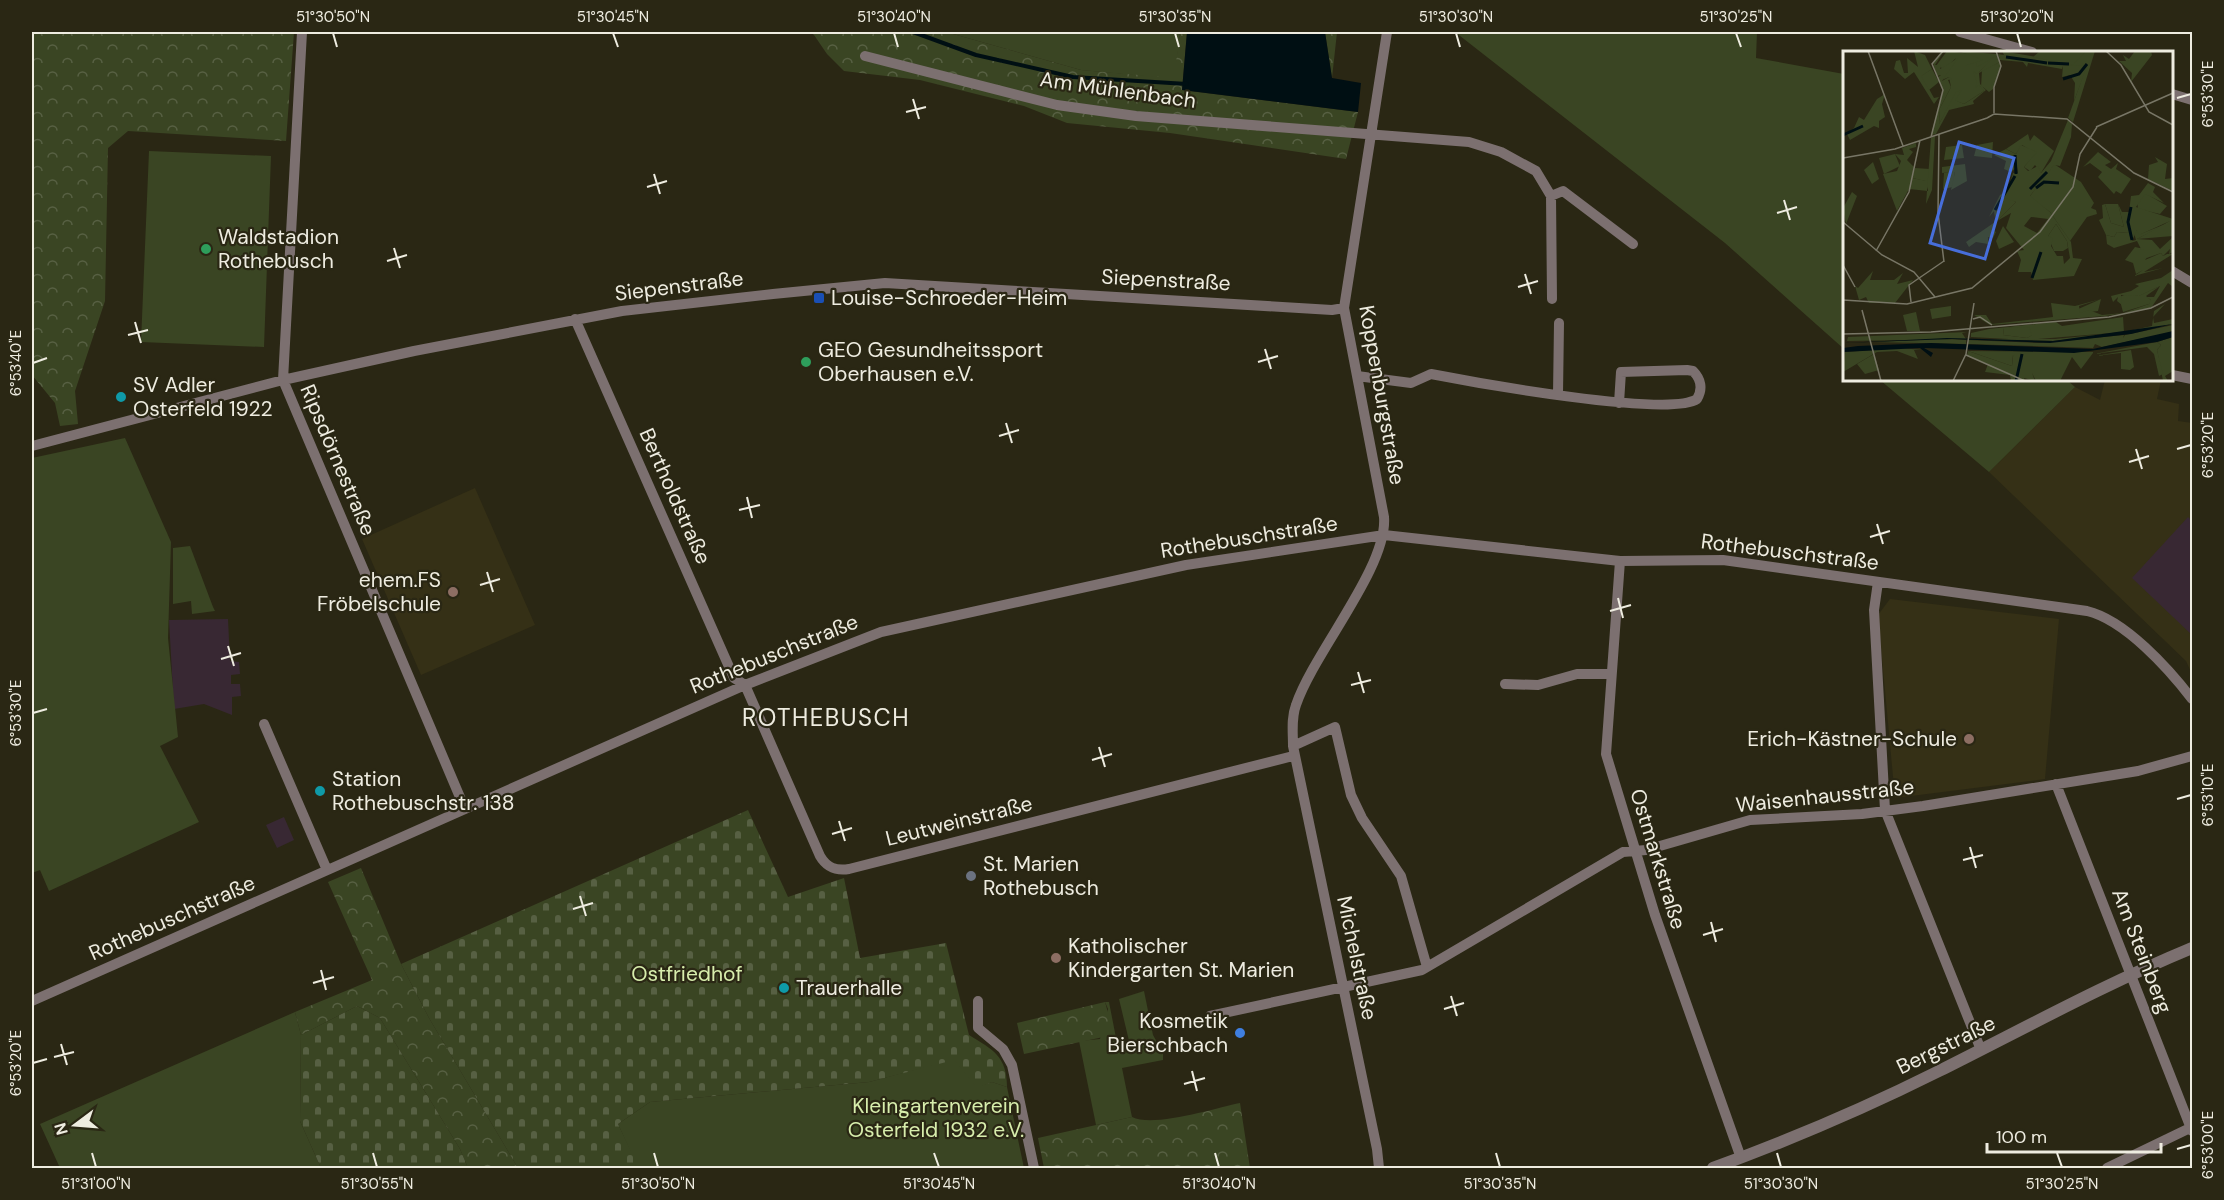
<svg xmlns="http://www.w3.org/2000/svg" width="2224" height="1200" font-family="'DM Sans',sans-serif">
<style>
.built{fill:#353016}
.industrial{fill:#382833}
.green{fill:#3a4523}
.forest{fill:url(#forest-crowns)}
.cemetery{fill:url(#cemetery-stones)}
.water{fill:#000f13}
.lines{fill:none;stroke-linecap:round;stroke-linejoin:round}
.stream{stroke:#000f13;stroke-width:4}
.minor{stroke:#7c7070;stroke-width:10}
.tertiary{stroke:#7c7070;stroke-width:12}
.ticks{fill:none;stroke:#eeece0;stroke-width:2}
.leisure-dot{fill:#2e9e5b;stroke:#2a2714;stroke-width:2}
.transit-dot{fill:#1a4fb4;stroke:#2a2714;stroke-width:2}
.culture-dot{fill:#0f9aa8;stroke:#2a2714;stroke-width:2}
.education-dot{fill:#8d6e63;stroke:#2a2714;stroke-width:2}
.worship-dot{fill:#6b7280;stroke:#2a2714;stroke-width:2}
.shop-dot{fill:#3f7fe0;stroke:#2a2714;stroke-width:2}
.labels{text-anchor:middle;stroke-width:4.5;stroke-linejoin:round;paint-order:stroke}
.street-label{font-size:21px;fill:#eeece0;stroke:#2a2714}
.poi-label{font-size:21px;fill:#eeece0;stroke:#2a2714;text-anchor:start}
.park-label{font-size:21px;fill:#d7edac;stroke:#2a2714}
.quarter-label{font-size:24px;letter-spacing:1.5px;fill:#eeece0;stroke:#2a2714}
.inset-river{fill:none;stroke:#000f13;stroke-width:3}
.inset-road{fill:none;stroke:#787666;stroke-width:1.5}
.view{fill:#476eda;fill-opacity:0.15;stroke:#476eda;stroke-width:3}
.inset-edge{fill:none;stroke:#eeece0;stroke-width:3}
.neatline{fill:none;stroke:#eeece0;stroke-width:2}
.ticks-label{font-size:15px;text-anchor:middle;fill:#eeece0}
</style>
<defs>
<pattern id="forest-crowns" width="20" height="18" patternUnits="userSpaceOnUse" patternTransform="scale(1.5)"><rect width="20" height="18" fill="#3a4523"/><path d="M2 6a3 3 0 1 1 6 0M12 15a3 3 0 1 1 6 0" fill="none" stroke="#576043"/></pattern>
<pattern id="cemetery-stones" width="16" height="16" patternUnits="userSpaceOnUse" patternTransform="scale(1.5)"><rect width="16" height="16" fill="#3a4523"/><path d="M2 7V4a2 2 0 0 1 4 0v3zM10 15v-3a2 2 0 0 1 4 0v3z" fill="#576043"/></pattern>
</defs>
<rect width="100%" height="100%" fill="#2a2714"/>
<!-- built -->
<path class="built" d="M2105 380H2161L2157 399 2179 404 2178 421 2192 423V674L2186 661 1989 472 2075 387 2100 400Z
M475 488 535 625 421 675 362 539Z
M1890 599 2059 619 2045 779 1895 798 1878 615Z"/>
<!-- industrial -->
<path class="industrial" d="M2188 517 2192 521V635L2132 578Z
M228 619 230 661 239 662 240 674 231 675V684H240L241 696 232 697V715L204 704 174 709 169 620Z
M284 817 294 840 277 848 266 825Z"/>
<!-- green -->
<path class="green" d="M946 32H1180L1175 79 1081 70Z
M1455 32H1757L1756 58 1844 74V349L1725 243Z
M149 151 271 156 264 347 141 342Z
M1880 380H2067L2075 387 1989 472Z
M125 438 171 542 168 638 178 737 160 746 199 822 49 891 40 870 32 873V458Z
M190 546 213 607 215 611 192 614 191 601 173 604V548Z
M1144 991 1153 1035 1163 1053V1060L1122 1068 1132 1117 1096 1125 1079 1041 1100 1039 1108 1009 1105 1002H1109L1118 1048 1130 1045 1119 999Z
M295 1012 301 1035 300 1121 321 1168H60L40 1124Z
M954 1059 977 1087 992 1082 1007 1087 1024 1168H638L618 1124 650 1102 869 1082Z"/>
<!-- forest -->
<path class="forest" d="M32 32H294L286 141 128 131 108 148 105 301 75 391 78 424 60 426 55 403 32 375Z
M812 32H946L1081 70 1174 78 1180 32H1187L1182 90 1358 112 1346 159 1170 133 1067 123 1024 106 920 80 844 71 827 54Z
M1325 32H1337L1332 78Z
M361 868 401 964 429 1018 518 1168H468L460 1149 380 1018 357 1006 301 1035 295 1012 372 980 328 882Z
M1105 1002 1113 1031 1108 1036 1024 1054 1017 1023Z
M1240 1103 1250 1168H1044L1038 1138 1132 1117C1153 1128 1216 1108 1240 1103Z"/>
<!-- cemetery -->
<path class="cemetery" d="M748 810 788 897 844 878 860 958 946 943 969 1035C993 1050 1007 1056 1007 1087L992 1082 977 1088 954 1060 869 1082 650 1102 618 1124 639 1168H518L429 1018 401 964Z
M357 1006 380 1018 460 1149 468 1168H321L300 1121 301 1035Z"/>
<!-- water -->
<path class="water" d="M1187 32H1325L1332 78 1361 83 1358 112 1182 90Z"/>
<g class="lines">
<!-- stream -->
<path class="stream" d="M913 32 976 55 1073 77 1187 84"/>
<!-- minor -->
<path class="minor" d="M302 32 283 380 465 809
M1960 32 2032 52
M865 56 1057 105 1136 116 1469 142 1501 152 1536 171 1551 196 1563 191 1633 244
M2172 94 2192 100
M1551 196 1552 299
M2172 271 2192 283
M575 319 734 678 745 685 820 856C827 868 836 871 849 869L1293 756
M2172 375 2192 379
M1357 376 1411 383 1431 374C1472 382 1669 418 1697 399 1703 389 1701 379 1693 371L1687 370 1621 372 1619 403
M1558 394 1559 323
M32 446 283 380 414 351 622 311 773 294 885 283 1332 310 1344 308
M1620 561 1606 754 1655 915 1741 1158
M1878 582 1874 610 1885 810 1981 1050
M1505 684 1538 685 1577 674H1611
M264 724 327 870
M1293 746 1335 727 1351 795 1362 818 1401 876 1427 967
M2056 784 2192 1131
M32 1001 745 685 881 632 1186 565 1384 535 1620 561 1723 560 2087 611C2125 620 2169 669 2192 699
M978 1001V1028L1003 1049 1012 1065 1034 1168
M1210 1016 1422 970 1623 852 1646 850 1750 820 1862 814 1923 806 2138 771 2192 756
M1379 1168 1377 1149 1293 746C1293 732 1291 718 1296 705 1314 652 1388 567 1384 517L1344 308 1387 32
M2107 1168 2190 1128"/>
<!-- tertiary -->
<path class="tertiary" d="M1713 1168C1790 1140 1865 1108 1939 1071 2023 1029 2105 984 2192 948"/>
</g>
<!-- ticks -->
<path class="ticks" d="M333 33 337 47M613 33 618 47M894 33 898 47M1175 33 1179 47M1456 33 1460 47M1736 33 1741 47M2017 33 2021 47M2177 98 2191 94M913 99 919 119M906 112 926 107M654 174 660 194M647 187 667 181M1784 200 1790 220M1777 213 1797 207M394 248 400 268M387 261 407 255M1525 274 1531 294M1518 287 1538 281M135 322 141 343M128 335 148 330M1265 349 1271 369M1258 362 1278 356M33 363 47 358M1006 423 1012 443M999 436 1019 430M2136 449 2142 469M2177 449 2191 445M2129 462 2149 456M747 497 752 518M739 510 760 505M1877 524 1883 544M1870 537 1890 531M487 572 493 592M480 585 500 579M1618 598 1623 618M1610 611 1631 605M228 646 234 666M221 659 241 653M1358 672 1364 693M1351 685 1371 680M33 713 47 709M1099 747 1105 767M1092 760 1112 754M2177 799 2191 795M839 821 845 841M832 834 852 828M1970 847 1976 868M1963 860 1983 855M580 896 586 916M573 909 593 903M1711 922 1716 942M1703 935 1723 929M321 970 326 990M313 983 334 977M1451 996 1457 1016M1444 1009 1464 1003M61 1044 67 1065M54 1057 74 1052M33 1063 47 1059M1192 1071 1197 1091M1184 1084 1205 1078M2177 1149 2191 1145M92 1153 96 1167M373 1153 377 1167M654 1153 658 1167M934 1153 939 1167M1215 1153 1219 1167M1496 1153 1500 1167M1777 1153 1781 1167M2057 1153 2062 1167"/>
<!-- markers -->
<g class="leisure-dot">
<circle cx="206" cy="249" r="6"/>
<circle cx="806" cy="362" r="6"/>
</g>
<rect class="transit-dot" x="813" y="292" width="12" height="12" rx="3"/>
<g class="culture-dot">
<circle cx="121" cy="397" r="6"/>
<circle cx="320" cy="791" r="6"/>
<circle cx="784" cy="988" r="6"/>
</g>
<g class="education-dot">
<circle cx="453" cy="592" r="6"/>
<circle cx="1969" cy="739" r="6"/>
<circle cx="1056" cy="958" r="6"/>
</g>
<circle class="worship-dot" cx="971" cy="876" r="6"/>
<circle class="shop-dot" cx="1240" cy="1033" r="6"/>
<g class="labels">
<!-- street labels -->
<g class="street-label">
<text transform="translate(1118 90) rotate(8)" y="7">Am Mühlenbach</text>
<text transform="translate(1166 280) rotate(3)" y="7">Siepenstraße</text>
<text transform="translate(679 286) rotate(-7)" y="7">Siepenstraße</text>
<text transform="translate(1382 395) rotate(80)" y="7">Koppenburgstraße</text>
<text transform="translate(338 460) rotate(67)" y="7">Ripsdörnestraße</text>
<text transform="translate(675 496) rotate(66)" y="7">Bertholdstraße</text>
<text transform="translate(1249 537) rotate(-9)" y="7">Rothebuschstraße</text>
<text transform="translate(1790 552) rotate(7)" y="7">Rothebuschstraße</text>
<text transform="translate(774 654) rotate(-22)" y="7">Rothebuschstraße</text>
<text transform="translate(1825 796) rotate(-6)" y="7">Waisenhausstraße</text>
<text transform="translate(959 821) rotate(-14)" y="7">Leutweinstraße</text>
<text transform="translate(1658 859) rotate(73)" y="7">Ostmarkstraße</text>
<text transform="translate(172 918) rotate(-24)" y="7">Rothebuschstraße</text>
<text transform="translate(2142 951) rotate(69)" y="7">Am Steinberg</text>
<text transform="translate(1357 958) rotate(78)" y="7">Michelstraße</text>
<text transform="translate(1946 1045) rotate(-26)" y="7">Bergstraße</text>
</g>
<!-- poi labels -->
<g class="poi-label">
<text x="218" y="244">Waldstadion<tspan x="218" dy="24">Rothebusch</tspan></text>
<text x="831" y="305">Louise-Schroeder-Heim</text>
<text x="818" y="357">GEO Gesundheitssport<tspan x="818" dy="24">Oberhausen e.V.</tspan></text>
<text x="133" y="392">SV Adler<tspan x="133" dy="24">Osterfeld 1922</tspan></text>
<text x="441" y="587" text-anchor="end">ehem.FS<tspan x="441" dy="24">Fröbelschule</tspan></text>
<text x="1957" y="746" text-anchor="end">Erich-Kästner-Schule</text>
<text x="332" y="786">Station<tspan x="332" dy="24">Rothebuschstr. 138</tspan></text>
<text x="983" y="871">St. Marien<tspan x="983" dy="24">Rothebusch</tspan></text>
<text x="1068" y="953">Katholischer<tspan x="1068" dy="24">Kindergarten St. Marien</tspan></text>
<text x="796" y="995">Trauerhalle</text>
<text x="1228" y="1028" text-anchor="end">Kosmetik<tspan x="1228" dy="24">Bierschbach</tspan></text>
</g>
<!-- park labels -->
<g class="park-label">
<text x="687" y="981">Ostfriedhof</text>
<text x="936" y="1113">Kleingartenverein<tspan x="936" dy="24">Osterfeld 1932 e.V.</tspan></text>
</g>
<!-- quarter labels -->
<g class="quarter-label">
<text x="826" y="726">ROTHEBUSCH</text>
</g>
</g>
<!-- overview -->
<g transform="translate(1843 51)">
<rect width="330" height="330" fill="#2a2714"/>
<path d="M104 0 153 6 136 21 135 29 138 36 139 19 157 11 158 16 150 38 146 41 140 36 141 40 121 53 110 49 96 73 97 57 108 36 106 26 99 29 113 7 102 18 93 15ZM292 0H308L309 4 288 31 289 22 276 10H283L280 4 286 8ZM241 12 245 14 231 50 232 32 227 24 219 26 220 15ZM185 83 187 90 191 84 211 100 198 122 192 114 187 120 181 116 192 102 179 94 173 103 163 98ZM150 91 149 107 131 105 134 94ZM119 94 121 107 101 109 103 96ZM52 103 57 115 41 123 36 107ZM312 106 324 113 322 128 330 127V140L305 128 306 114 315 111ZM30 111 36 128 29 133 21 119ZM211 113 238 131 251 152 248 157 253 159 254 163 244 166 227 190 207 161 190 149 188 152 184 149ZM72 117 87 118 86 141 82 130 69 127ZM112 120 110 136 100 138 101 122ZM9 141 14 145 3 173 0 157ZM302 142 324 155 317 163 295 158 294 150ZM162 145 173 151 155 169 152 159ZM262 153H275L281 176 268 172ZM152 171 149 179 153 181 150 187 145 186V193L133 191 126 196 123 191ZM328 171 294 188 309 189 317 198H298L294 190 271 197 264 193 263 184 271 186 274 181 286 182 289 190 293 189 291 182 295 178 297 183ZM213 173 224 190 225 197 220 200H211L205 185ZM292 196 301 198V204L303 199H310L302 209 318 202 320 205 324 203H330L301 221 320 217 291 225 300 219 293 223 290 212 282 209ZM30 220 27 229H51L60 222 54 233 70 229 52 252H26L23 246 16 249 12 235 15 237ZM317 235 303 245 309 250 306 253 280 261 276 246 286 242 295 245ZM258 248 255 260 218 265 223 258 233 259ZM322 253 310 266 311 272 330 268V273L291 281 210 290 125 288H212L281 281 309 275 311 260ZM108 255V265L89 268 87 258ZM186 274 190 284 184 287 160 284 161 277ZM330 274V280L321 283 259 296 252 293 250 297 125 293V289L198 292 281 284 280 287 282 284ZM124 281 119 282 123 288 4 290 5 286ZM330 286V320L322 325 325 330H320L314 299 318 294 314 291ZM123 289V293L30 291 100 288ZM288 299 291 316 287 319 278 318V302L252 305ZM125 300 250 301V302L238 318 229 306 217 330H193L189 322 192 330 181 327 182 330H172L170 304 169 315ZM31 303 36 319 22 323 14 313Z" fill="#3a4523"/>
<path d="M71 0 82 4 89 18 79 25 91 47 96 46 91 53 71 21 62 28 51 18 53 10 57 9 61 22H65L64 7 75 16ZM101 0 92 14H98L97 18 115 7 99 30 106 26 109 28 105 29 108 36 97 57 96 73 113 41 119 39 112 49 121 53 141 40 136 34 132 37 134 32 130 20 134 23 151 6 134 16 133 11 121 15 140 9 115 0 154 3 157 11 136 22 137 33 143 39 130 50 131 53 106 59 93 83 88 84 100 40 95 26 98 24 94 25 90 12ZM159 0 228 12 243 0H252L230 71 225 67 244 14 220 15 219 18 185 12 184 16 180 11 157 9 155 3 161 4ZM42 43 39 53 42 66 36 70V77L31 75 7 89 4 83 0 85 11 77 16 66 21 69 34 48ZM225 69 229 73 228 86 217 115 211 114 187 145 207 161 228 191 230 207 239 208 231 225 190 229 188 221H175L178 209 174 200 181 199 163 177 168 162 154 170 173 151 159 146 152 167 151 160 146 166 157 144 165 138 170 122H175L174 116 168 121 161 118 163 110 151 104 163 98 173 103 178 94 194 101 181 116 185 120 195 115 198 122 208 110ZM188 166 205 168 194 182 181 175ZM213 173 224 190 227 207 221 213 220 205H214L208 195 210 187 205 185ZM92 85 89 139 83 153 88 87ZM73 92V96L66 98 70 101 64 109 71 116 69 127 84 130 85 140 66 138 54 160 40 123 54 120 58 110 52 103 61 104 59 97ZM305 132 312 136 310 141 321 152 302 143 293 156 330 168V185L294 188 327 170 296 184 294 179 289 190 286 182 274 181 271 186 263 184 256 169 260 167 259 154 262 153 268 172 281 176 275 153 279 161H286L288 145 296 144ZM160 175 171 191 156 198 153 190ZM330 186V201L326 203 327 198 320 205 318 202 301 208V199L297 198H317ZM330 219V236L325 232 308 257 300 259 262 265 147 274 131 264H143L149 273 210 266 208 252 232 255 258 248 236 255 237 262 246 259 259 264 280 262 306 253 308 249 303 246H311L317 235 296 245 278 244 279 254 274 250 275 246 270 251 268 245 288 240 296 235 292 233 318 227ZM280 266 281 281 184 289 128 286V282L146 278 213 271 219 275ZM186 276 189 284 184 287 160 284 161 277ZM314 291 318 294 314 299 320 323 316 325 311 303 304 296 251 303ZM59 297 79 299H71L75 308 54 300 34 301 0 321 2 301ZM125 300 169 315 170 306 172 303V330H168L167 324 142 321 145 313 124 305Z" fill="#3a4523" fill-rule="evenodd"/>
<path d="M197 0H243L230 14 190 6ZM89 18 96 31 86 39 78 25ZM255 101 268 111 262 114 268 118 275 112 273 118 288 128 278 143 273 140 271 143 255 126 259 121 247 112 240 116ZM122 113 124 130 108 139 112 121 99 122V116ZM73 261 77 280H64L60 264Z" fill="#3a4523"/>
<path d="M330 273 288 283 207 292 109 288 0 292 104 287 210 290ZM330 280V286L314 291 231 302 81 297 90 302 88 306 77 297 0 301V297L15 295 88 292 250 298Z" fill="#000f13"/>
<path class="inset-river" d="M163 6 204 12M205 12 226 13M220 28 236 23 244 13M0 84 20 75M172 104 173 123M193 137 201 131 216 132M187 138 204 121M288 156 285 171 289 189M152 159 172 125M189 227 198 201M173 330 179 303"/>
<path class="inset-road" d="M25 0 60 95M263 0 278 14 306 61 330 74M151 62V36L158 15 153 0M144 67 151 63 224 68 291 122 330 141M253 76 330 42M96 83 95 162 101 211M88 86 100 39 89 13 100 0M0 107 52 98 144 67M0 171 39 204 71 221 92 246M33 200 66 141 77 89M0 214 12 236M0 249 64 253 129 237 197 181 230 136 237 103 254 76M68 251 66 234 101 210M19 259 38 330M130 268 137 266 149 274M0 283 88 281 266 266 308 257 330 246M123 304 182 330M110 330 123 303 131 252"/>
<path class="view" d="M116 91 171 107 142 208 87 192Z"/>
<rect width="330" height="330" class="inset-edge"/>
</g>
<!-- border -->
<rect width="2224" height="1200" fill="none" stroke="#2a2714" stroke-width="66"/>
<!-- north arrow -->
<g transform="translate(75 1125) rotate(254)" stroke="#2a2714" stroke-width="4.5" paint-order="stroke">
<path d="M0-4.5L10 22L0 15L-10 22Z" fill="#eeece0"/>
<text y="-9" font-size="16" font-weight="bold" text-anchor="middle" fill="#eeece0">N</text>
</g>
<!-- scale -->
<path d="M1987 1143v9h174v-9" fill="none" stroke="#eeece0" stroke-width="3"/>
<text x="1996" y="1143" font-size="18" fill="#eeece0" stroke="#2a2714" stroke-width="4.5" paint-order="stroke">100 m</text>
<rect x="33" y="33" width="2158" height="1134" class="neatline"/>
<g class="ticks-label">
<text x="333" y="22">51°30'50"N</text>
<text x="613" y="22">51°30'45"N</text>
<text x="894" y="22">51°30'40"N</text>
<text x="1175" y="22">51°30'35"N</text>
<text x="1456" y="22">51°30'30"N</text>
<text x="1736" y="22">51°30'25"N</text>
<text x="2017" y="22">51°30'20"N</text>
<text transform="translate(2208 94) rotate(-90)" y="5">6°53'30"E</text>
<text transform="translate(16 363) rotate(-90)" y="5">6°53'40"E</text>
<text transform="translate(2208 445) rotate(-90)" y="5">6°53'20"E</text>
<text transform="translate(16 713) rotate(-90)" y="5">6°53'30"E</text>
<text transform="translate(2208 795) rotate(-90)" y="5">6°53'10"E</text>
<text transform="translate(16 1063) rotate(-90)" y="5">6°53'20"E</text>
<text transform="translate(2208 1145) rotate(-90)" y="5">6°53'00"E</text>
<text x="96" y="1189">51°31'00"N</text>
<text x="377" y="1189">51°30'55"N</text>
<text x="658" y="1189">51°30'50"N</text>
<text x="939" y="1189">51°30'45"N</text>
<text x="1219" y="1189">51°30'40"N</text>
<text x="1500" y="1189">51°30'35"N</text>
<text x="1781" y="1189">51°30'30"N</text>
<text x="2062" y="1189">51°30'25"N</text>
</g>
</svg>
